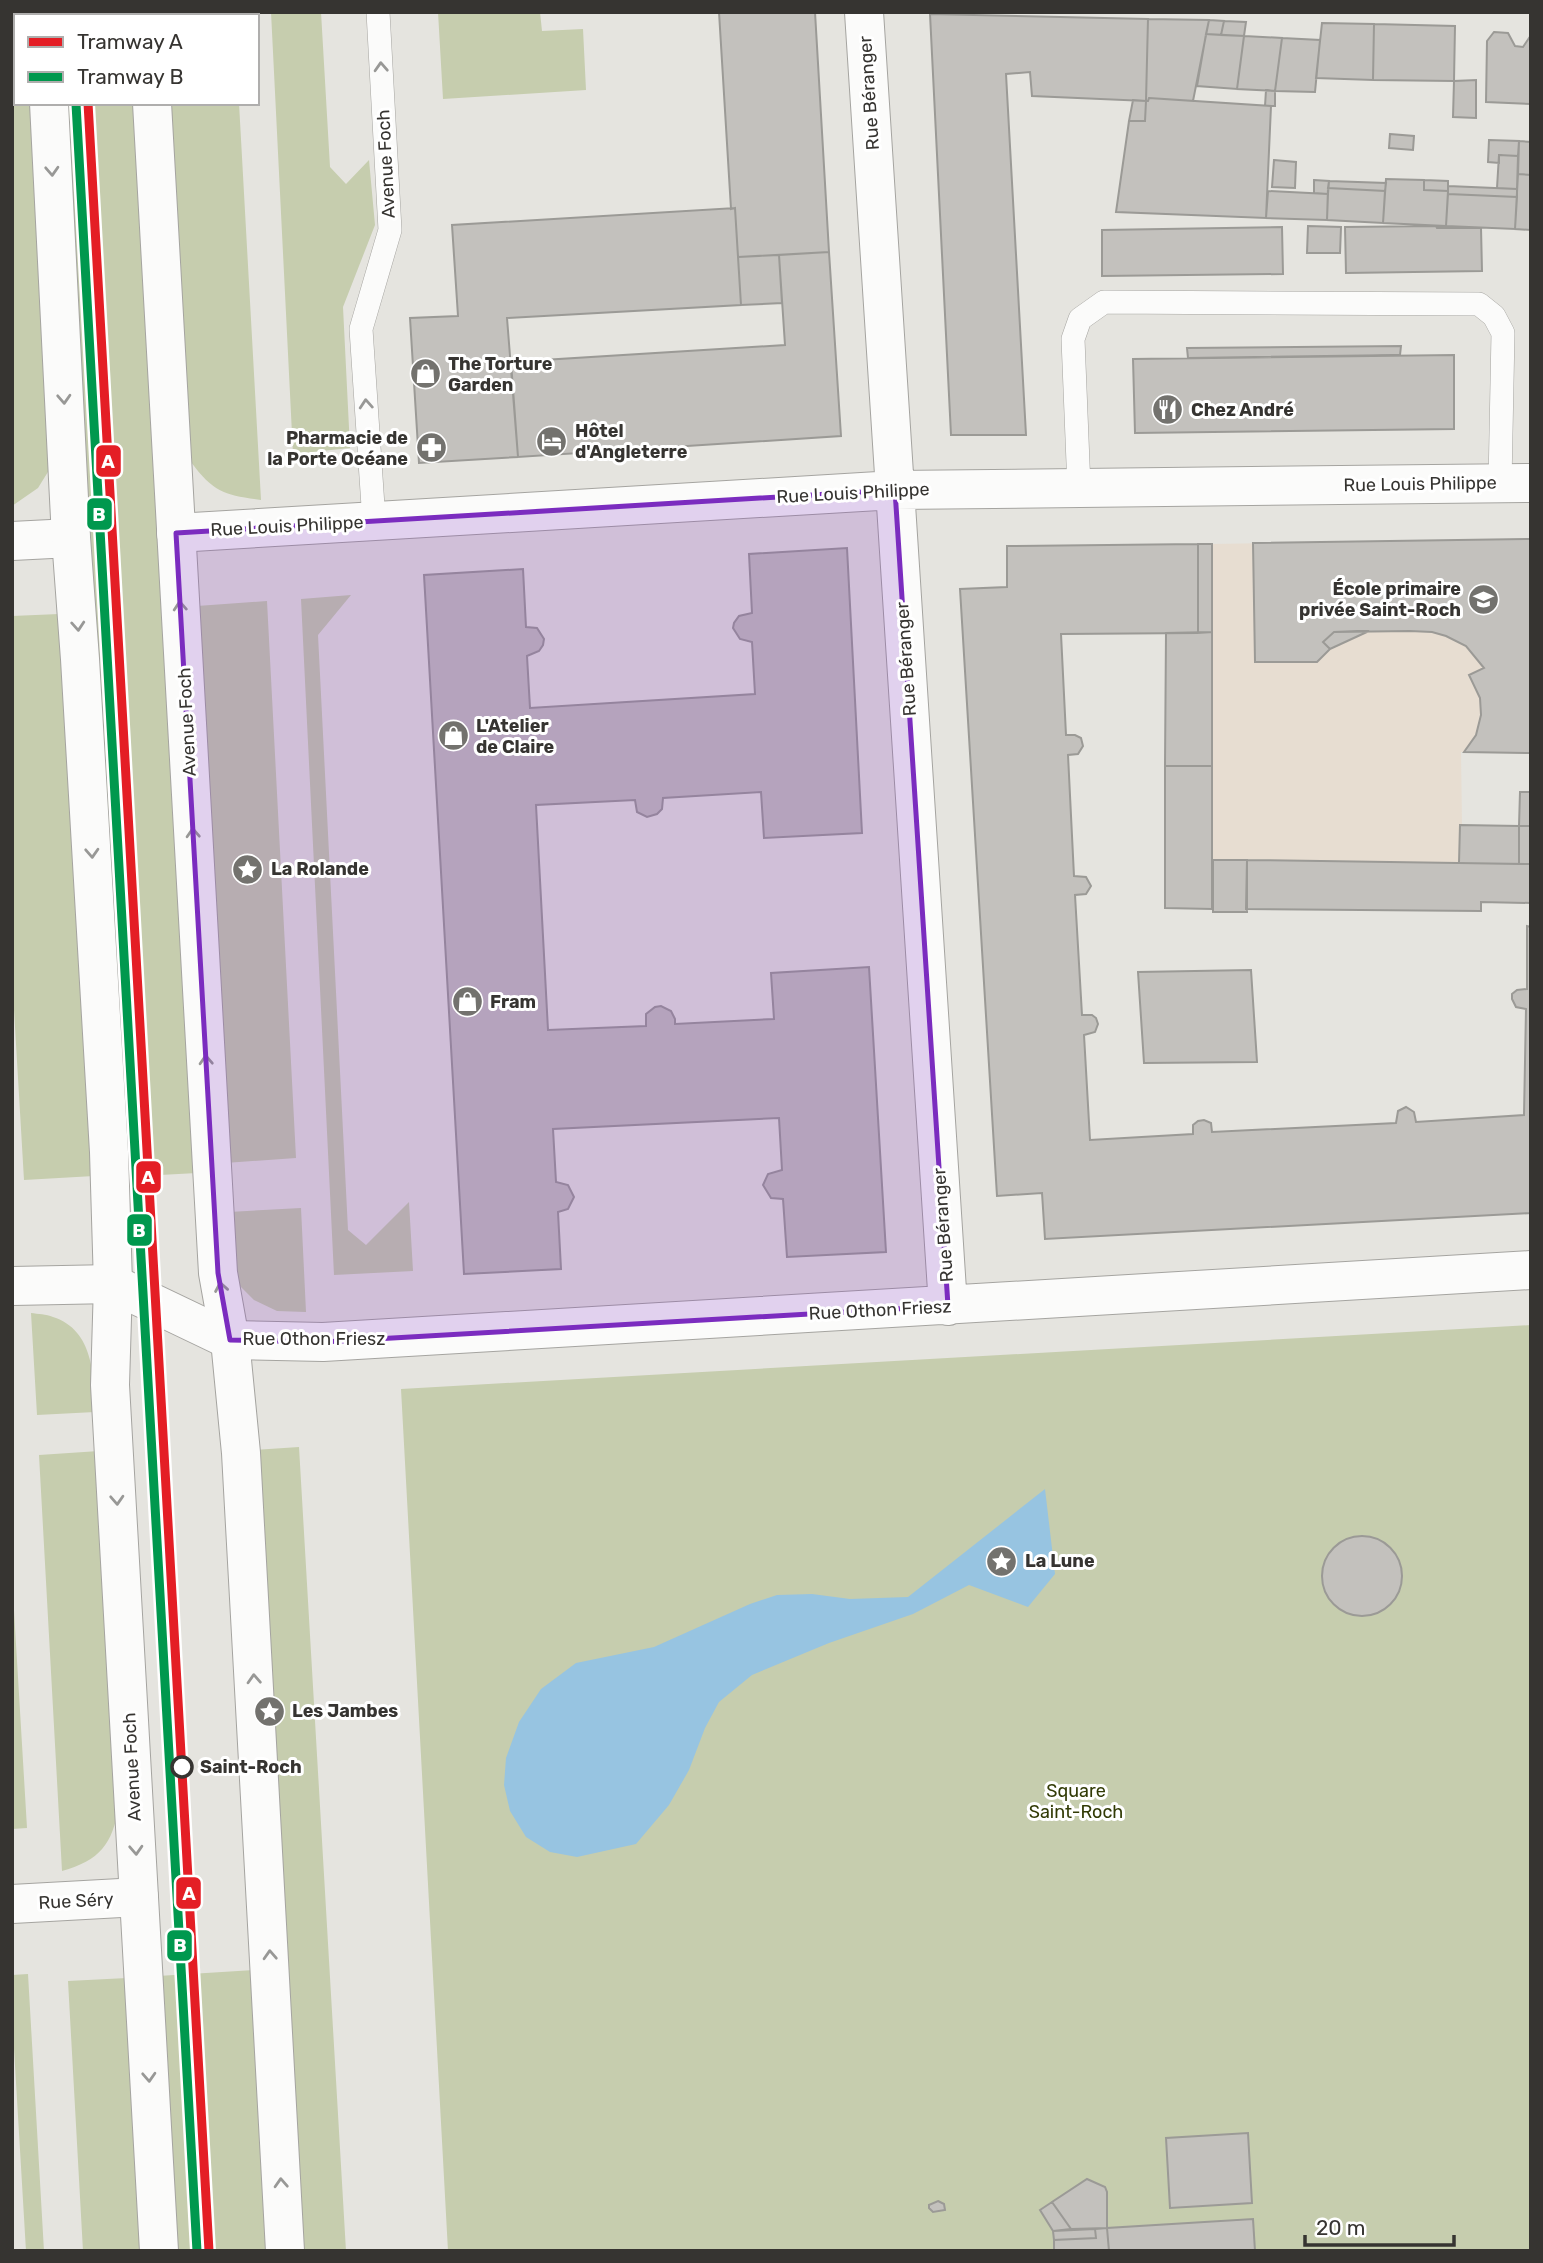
<svg xmlns="http://www.w3.org/2000/svg" width="1543" height="2263" font-family="Rubik,sans-serif">
<style>
.education{fill:#e7ddd1}
.green{fill:#c6cdae}
.water{fill:#97c4e1}
.building{fill:#c3c1bd;stroke:#9b9a96;stroke-width:2}
.lines{fill:none;stroke-linecap:round;stroke-linejoin:round}
.service-casing{stroke:#a5a4a0;stroke-width:24}
.minor-casing{stroke:#a5a4a0;stroke-width:40}
.tertiary-casing{stroke:#a5a4a0;stroke-width:40}
.service{stroke:#fbfbfa;stroke-width:23}
.minor{stroke:#fbfbfa;stroke-width:38}
.tertiary{stroke:#fbfbfa;stroke-width:38}
.tram-1-casing{stroke:#fff;stroke-width:14}
.tram-2-casing{stroke:#fff;stroke-width:14}
.tram-1{stroke:#e41e25;stroke-width:9}
.tram-2{stroke:#00984e;stroke-width:9}
.oneway{stroke:#989896}
.marked{fill:#7b2cbf;fill-opacity:0.2;stroke:#7b2cbf;stroke-width:5;stroke-linejoin:round}
.stop-dot{fill:#fff;stroke:#363431;stroke-width:3.5}
.labels{text-anchor:middle;stroke-width:6;stroke-linejoin:round;paint-order:stroke}
.street-label{font-size:18px;fill:#363431;stroke:#fff}
.poi-label{font-size:18px;font-weight:bold;fill:#363431;stroke:#fff;text-anchor:start}
.stop-label{font-size:18px;font-weight:bold;fill:#363431;stroke:#fff;text-anchor:start}
.park-label{font-size:18px;fill:#323b06;stroke:#fff}
.line-badge{stroke:#fff;stroke-width:2.5}
.badge-label{font-size:19px;text-anchor:middle;font-weight:bold;fill:#fff}
</style>
<rect width="100%" height="100%" fill="#e5e4df"/>
<!-- education -->
<path class="education" d="M1531 539V753L1461 752 1462 825 1459 863 1213 860 1212 544Z"/>
<!-- green -->
<path class="green" d="M12 12H29V16H16V103H34L51 467 38 488 12 506Z
M271 12H321L330 167 346 184 369 160 375 225 343 307 350 448 293 454Z
M438 12H540L542 31 583 29 586 90 443 99Z
M63 103H137L197 1173 123 1177Z
M166 103H239L261 500C225 495 214 493 191 462Z
M351 595 318 635 348 1230 366 1245 409 1202 413 1271 334 1275 301 599Z
M267 601 296 1158 225 1163 197 606Z
M59 614 94 1176 24 1180 12 976V616Z
M301 1208 306 1312 277 1311 254 1300 239 1285 229 1212Z
M31 1313C38 1314 46 1314 53 1317 94 1330 94 1377 95 1412L37 1415Z
M1531 1325V2251H448L401 1389Z
M299 1447 346 2251H299L254 1450Z
M99 1451 119 1806C112 1845 100 1860 62 1871L39 1455Z
M12 1577 27 1828 12 1829Z
M254 1970 270 2251H173L158 1976Z
M28 1974 44 2251H26L12 2015V1975Z
M127 1978 142 2251H83L68 1981Z"/>
<!-- water -->
<path class="water" d="M1045 1489 1055 1574 1028 1607 969 1585 913 1614 829 1643 752 1675 719 1702 705 1728 689 1770 669 1805 636 1844 577 1857 550 1852 526 1837 510 1811 504 1785 506 1758 519 1722 541 1689 576 1663 654 1647 750 1604 777 1595 812 1594 850 1599 908 1597Z"/>
<!-- building -->
<path class="building" d="M719 12H815L829 252 738 257 735 208 731 209Z
M930 14 1148 19 1146 101 1032 96 1030 72 1006 74 1026 435H951Z
M1148 19 1209 20 1193 101 1149 98 1148 101H1146Z
M1209 20 1224 21 1221 35 1206 34Z
M1224 21 1246 22 1244 36 1221 35Z
M1322 23 1374 24 1373 80 1316 78Z
M1374 24 1455 26 1454 81 1373 80Z
M1494 32 1508 33 1515 46 1523 47 1531 35V104L1486 102 1487 41Z
M1206 34 1244 36 1237 89 1197 86Z
M1244 36 1282 38 1275 91 1237 89Z
M1282 38 1320 40 1315 92 1275 91Z
M1476 80V118L1453 117 1454 81Z
M1266 90 1275 91V106H1265Z
M1149 98 1271 106 1266 218 1116 212 1129 121H1145L1146 101H1148Z
M1133 100 1146 101 1145 121H1129Z
M1390 134 1414 136 1413 150 1389 148Z
M1489 140 1519 141 1518 156 1499 155V163L1488 162Z
M1519 141 1531 142V175L1518 174Z
M1499 155 1518 156 1517 189 1497 188Z
M1274 160 1296 162 1295 188 1272 187Z
M1518 174 1531 175V230L1515 229Z
M1386 179 1424 180V190L1448 191 1446 226 1383 223Z
M1314 180 1329 181 1328 194 1314 193Z
M1424 180 1448 181V191L1424 190Z
M1329 181 1386 183 1385 191 1328 188Z
M1448 186 1517 189V197L1448 194Z
M1328 188 1385 191 1383 223 1327 220Z
M1268 191 1328 194 1327 220 1266 218Z
M1448 194 1517 197 1515 229 1446 226Z
M735 208 741 305 507 318 518 457 419 463 410 318 458 316 452 225Z
M1308 226 1341 227 1340 253H1307Z
M1436 226 1437 228H1481L1482 271 1346 273 1345 227Z
M1282 227 1283 274 1102 276V230Z
M829 252 841 436 518 457 511 362 785 345 779 255Z
M779 255 782 303 741 305 738 257Z
M1401 346 1400 355 1188 358 1187 348Z
M1454 355V429L1135 433 1133 359Z
M1531 539V753L1464 752 1476 735 1481 715 1480 698 1469 675 1484 668 1466 646 1446 636 1432 632 1410 631 1334 632 1323 642 1330 649 1317 662H1255L1253 543Z
M1198 544H1212V632L1198 633Z
M1198 544V633L1061 634 1066 735H1075L1081 738 1083 746 1078 754 1068 755 1074 876 1086 877 1091 886 1086 894 1075 895 1082 1015H1092L1096 1018 1098 1024 1095 1032 1084 1035 1090 1140 1193 1134V1125L1198 1121 1204 1120 1211 1123 1212 1132 1396 1123 1398 1111 1406 1107 1414 1112 1416 1122 1524 1115 1526 1009 1516 1007 1512 999V994L1517 990 1527 989V926L1531 927V1213L1045 1239 1042 1193 997 1196 960 589 1007 587V546Z
M847 548 862 833 764 838 761 792 663 798 662 809 657 814 647 817 637 812 635 800 536 805 548 1030 646 1026V1014L655 1007 661 1006 671 1011 675 1019V1024L774 1019 771 973 869 967 886 1252 787 1257 783 1199 771 1198 763 1185 768 1174 782 1170 779 1118 553 1129 556 1182 568 1185 574 1197 568 1209 558 1212 561 1269 464 1274 424 575 523 569 526 627 537 628 544 639 543 645 539 651 527 656 530 708 755 694 752 642 740 639 733 628 734 623 739 616 752 613 749 554Z
M1369 631 1330 649 1323 642 1334 632Z
M1212 632V766H1165L1166 633Z
M1165 766H1212V909L1165 908Z
M1520 792H1531V826H1519Z
M1460 825 1519 826V864L1459 863Z
M1519 826H1531V864H1519Z
M1213 860H1247V912H1213Z
M1247 860 1531 864V903L1481 902V911L1246 909Z
M1251 970 1257 1062 1144 1063 1138 972Z
M1322 1576a40 40 0 1 1 80 0a40 40 0 1 1-80 0Z
M1248 2133 1252 2203 1170 2208 1166 2138Z
M1087 2179 1105 2187 1107 2192V2228L1071 2229 1052 2202Z
M938 2201 944 2204 945 2210 933 2212 929 2208V2205Z
M1052 2202 1071 2229 1053 2231 1040 2210Z
M1253 2219 1255 2251H1109L1107 2228Z
M1107 2228 1109 2251H1054V2240L1096 2238 1095 2229Z
M1095 2229 1096 2238 1054 2240 1053 2231Z"/>
<g class="lines">
<defs>
<path id="service" d="M1079 488 1073 339 1080 319 1104 302 1479 304 1494 316 1503 333 1500 483
M374 521 361 329 390 230 378 12"/>
<path id="minor" d="M864 12 948 1306
M176 533 895 490 1531 483
M12 541 71 538
M12 1286 113 1284 230 1340 323 1342 1531 1270
M12 1904 139 1897"/>
<path id="tertiary" d="M44 12V16
M146 12 147 16
M49 103 71 538 80 659 109 1152 113 1284 110 1385 159 2251
M152 103 218 1273 230 1340 241 1453 285 2251"/>
</defs>
<!-- service casing -->
<use href="#service" class="service-casing"/>
<!-- minor casing -->
<use href="#minor" class="minor-casing"/>
<!-- tertiary casing -->
<use href="#tertiary" class="tertiary-casing"/>
<!-- service -->
<use href="#service" class="service"/>
<!-- minor -->
<use href="#minor" class="minor"/>
<!-- tertiary -->
<use href="#tertiary" class="tertiary"/>
<defs>
<path id="tram-1" d="M88 103 209 2251"/>
<path id="tram-2" d="M76 104 197 2251"/>
</defs>
<!-- tram-1 casing -->
<use href="#tram-1" class="tram-1-casing"/>
<!-- tram-2 casing -->
<use href="#tram-2" class="tram-2-casing"/>
<!-- tram-1 -->
<use href="#tram-1" class="tram-1"/>
<!-- tram-2 -->
<use href="#tram-2" class="tram-2"/>
</g>
<!-- one-way arrows -->
<defs><path id="oneway-chevron" d="M-2-3.5L2.5 0L-2 3.5" fill="none" stroke-width="1.6" stroke-linecap="round" stroke-linejoin="round" transform="scale(1.75)"/></defs>
<g class="oneway">
<use href="#oneway-chevron" transform="translate(381 67) rotate(-93)"/>
<use href="#oneway-chevron" transform="translate(52 171) rotate(87)"/>
<use href="#oneway-chevron" transform="translate(64 399) rotate(87)"/>
<use href="#oneway-chevron" transform="translate(366 404) rotate(-94)"/>
<use href="#oneway-chevron" transform="translate(180 606) rotate(-94)"/>
<use href="#oneway-chevron" transform="translate(78 626) rotate(86)"/>
<use href="#oneway-chevron" transform="translate(193 833) rotate(-93)"/>
<use href="#oneway-chevron" transform="translate(92 853) rotate(87)"/>
<use href="#oneway-chevron" transform="translate(206 1060) rotate(-93)"/>
<use href="#oneway-chevron" transform="translate(221 1287) rotate(-100)"/>
<use href="#oneway-chevron" transform="translate(117 1500) rotate(87)"/>
<use href="#oneway-chevron" transform="translate(254 1679) rotate(-93)"/>
<use href="#oneway-chevron" transform="translate(136 1850) rotate(87)"/>
<use href="#oneway-chevron" transform="translate(270 1955) rotate(-93)"/>
<use href="#oneway-chevron" transform="translate(149 2077) rotate(87)"/>
<use href="#oneway-chevron" transform="translate(281 2183) rotate(-93)"/>
</g>
<!-- marked area -->
<path class="marked" d="M895 490 948 1306 323 1342 230 1340 218 1273 176 533Z"/>
<!-- icons -->
<defs>
<symbol id="shop-disc" viewBox="-11 -11 22 22"><circle r="9.5" fill="#73726e" stroke="#fff"/><path d="M-5-2.5h2.3a2.7 3.5 0 0 1 5.4 0H5L5.5 6h-11ZM-1.5-2.5h3a1.5 2.3 0 0 0-3 0Z" fill="#fff"/></symbol>
<symbol id="restaurant-disc" viewBox="-11 -11 22 22"><circle r="9.5" fill="#73726e" stroke="#fff"/><path d="M-5-6h1v4h1v-4h1v4h1v-4h1v5L-1.5 .5V6h-2V.5L-5-1ZM5-6V6H3V1.5H1.5Q1.5-4 5-6Z" fill="#fff"/></symbol>
<symbol id="hotel-disc" viewBox="-11 -11 22 22"><circle r="9.5" fill="#73726e" stroke="#fff"/><path d="M-6-4.5h1.5V1H6V5H4.5V3h-9V5H-6ZM-4 0a1.8 1.8 0 1 1 3.6 0ZM.5 0V-2.5h3Q6-2.5 6 0Z" fill="#fff"/></symbol>
<symbol id="pharmacy-disc" viewBox="-11 -11 22 22"><circle r="9.5" fill="#73726e" stroke="#fff"/><path d="M-2-6h4v4h4v4h-4v4h-4v-4h-4v-4h4Z" fill="#fff"/></symbol>
<symbol id="school-disc" viewBox="-11 -11 22 22"><circle r="9.5" fill="#73726e" stroke="#fff"/><path d="M0-5L7-2L0 1L-7-2ZM-4 1L0 2.5L4 1V4Q0 6-4 4Z" fill="#fff"/></symbol>
<symbol id="sight-disc" viewBox="-11 -11 22 22"><circle r="9.5" fill="#73726e" stroke="#fff"/><path d="M0-6L1.8-2.2L6-1.7L2.9 1.2L3.7 5.4L0 3.3L-3.7 5.4L-2.9 1.2L-6-1.7L-1.8-2.2Z" fill="#fff"/></symbol>
</defs>
<g fill-rule="evenodd">
<use href="#shop-disc" x="408" y="356" width="35" height="35"/>
<use href="#restaurant-disc" x="1150" y="392" width="35" height="35"/>
<use href="#hotel-disc" x="534" y="424" width="35" height="35"/>
<use href="#pharmacy-disc" x="414" y="430" width="35" height="35"/>
<use href="#school-disc" x="1466" y="582" width="35" height="35"/>
<use href="#shop-disc" x="436" y="718" width="35" height="35"/>
<use href="#sight-disc" x="230" y="852" width="35" height="35"/>
<use href="#shop-disc" x="450" y="984" width="35" height="35"/>
<use href="#sight-disc" x="984" y="1544" width="35" height="35"/>
<use href="#sight-disc" x="252" y="1694" width="35" height="35"/>
</g>
<!-- markers -->
<circle class="stop-dot" cx="182" cy="1767" r="10"/>
<g class="labels">
<!-- street labels -->
<g class="street-label">
<text transform="translate(869 93) rotate(-94)" y="6">Rue Béranger</text>
<text transform="translate(386 164) rotate(-93)" y="6">Avenue Foch</text>
<text transform="translate(1420 484) rotate(-1)" y="6">Rue Louis Philippe</text>
<text transform="translate(853 493) rotate(-3)" y="6">Rue Louis Philippe</text>
<text transform="translate(287 526) rotate(-3)" y="6">Rue Louis Philippe</text>
<text transform="translate(906 659) rotate(-94)" y="6">Rue Béranger</text>
<text transform="translate(187 722) rotate(-93)" y="6">Avenue Foch</text>
<text transform="translate(943 1225) rotate(-94)" y="6">Rue Béranger</text>
<text transform="translate(880 1310) rotate(-3)" y="6">Rue Othon Friesz</text>
<text x="314" y="1345">Rue Othon Friesz</text>
<text transform="translate(132 1767) rotate(-93)" y="6">Avenue Foch</text>
<text transform="translate(76 1901) rotate(-3)" y="6">Rue Séry</text>
</g>
<!-- poi labels -->
<g class="poi-label">
<text x="448" y="370">The Torture<tspan x="448" dy="21">Garden</tspan></text>
<text x="1191" y="416">Chez André</text>
<text x="575" y="437">Hôtel<tspan x="575" dy="21">d'Angleterre</tspan></text>
<text x="408" y="444" text-anchor="end">Pharmacie de<tspan x="408" dy="21">la Porte Océane</tspan></text>
<text x="1461" y="595" text-anchor="end">École primaire<tspan x="1461" dy="21">privée Saint-Roch</tspan></text>
<text x="476" y="732">L'Atelier<tspan x="476" dy="21">de Claire</tspan></text>
<text x="271" y="875">La Rolande</text>
<text x="490" y="1008">Fram</text>
<text x="1025" y="1567">La Lune</text>
<text x="292" y="1717">Les Jambes</text>
</g>
<!-- stop labels -->
<g class="stop-label">
<text x="200" y="1773">Saint-Roch</text>
</g>
<!-- park labels -->
<g class="park-label">
<text x="1076" y="1797">Square<tspan x="1076" dy="21">Saint-Roch</tspan></text>
</g>
</g>
<g class="line-badge">
<rect x="95" y="444" width="27" height="34" rx="7" fill="#e41e25"/>
<rect x="86" y="497" width="27" height="34" rx="7" fill="#00984e"/>
<rect x="135" y="1160" width="27" height="34" rx="7" fill="#e41e25"/>
<rect x="126" y="1213" width="27" height="34" rx="7" fill="#00984e"/>
<rect x="175" y="1876" width="27" height="34" rx="7" fill="#e41e25"/>
<rect x="166" y="1929" width="27" height="33" rx="7" fill="#00984e"/>
</g>
<g class="badge-label">
<text x="108" y="468">A</text>
<text x="99" y="521">B</text>
<text x="148" y="1184">A</text>
<text x="139" y="1237">B</text>
<text x="189" y="1900">A</text>
<text x="180" y="1952">B</text>
</g>
<!-- border -->
<rect width="1543" height="2263" fill="none" stroke="#363431" stroke-width="28"/>
<!-- legend -->
<rect x="14" y="14" width="245" height="91" fill="#ffffff" stroke="#afaead" stroke-width="2"/>
<rect x="28" y="37" width="35" height="10" fill="#e41e25" stroke="#afaead" stroke-width="2"/>
<text x="77" y="49" font-size="21" fill="#363431">Tramway A</text>
<rect x="28" y="72" width="35" height="10" fill="#00984e" stroke="#afaead" stroke-width="2"/>
<text x="77" y="84" font-size="21" fill="#363431">Tramway B</text>
<!-- scale -->
<path d="M1305 2235v10h149v-10" fill="none" stroke="#363431" stroke-width="3.5"/>
<text x="1316" y="2235" font-size="21" fill="#363431" stroke="#ffffff" stroke-width="5" paint-order="stroke">20 m</text>
</svg>
